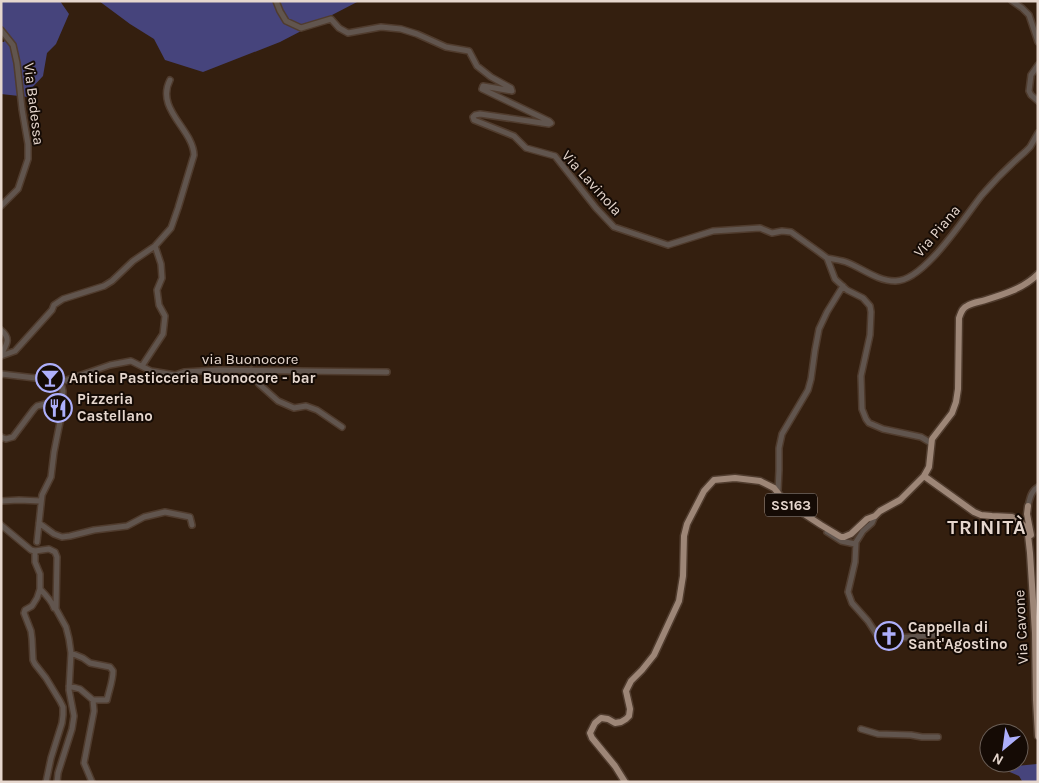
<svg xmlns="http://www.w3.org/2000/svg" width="1039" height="783" font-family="Karla,sans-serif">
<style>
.green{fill:#46447c}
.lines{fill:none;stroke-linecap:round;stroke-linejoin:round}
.minor-casing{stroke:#503c2e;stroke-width:8}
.major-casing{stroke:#503c2e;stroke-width:9}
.minor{stroke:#61554e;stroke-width:5}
.major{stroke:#9d8677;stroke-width:6}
.labels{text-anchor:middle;stroke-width:4;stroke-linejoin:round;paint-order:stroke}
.shield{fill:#150b05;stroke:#a79a92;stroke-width:1}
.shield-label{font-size:14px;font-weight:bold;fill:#e6d7ce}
.street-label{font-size:15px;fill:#e6d7ce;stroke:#150b05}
.poi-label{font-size:15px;font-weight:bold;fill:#e6d7ce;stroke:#150b05;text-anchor:start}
.district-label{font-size:20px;font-weight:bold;letter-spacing:1px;fill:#e6d7ce;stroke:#150b05}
</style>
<rect width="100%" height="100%" fill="#341f0f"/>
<!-- green -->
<path class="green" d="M1 1H60L69 14 56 44 47 53 43 76 29 91 28 97 1 94V42H4L8 34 1 26Z
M99 1H359L280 42 203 72 165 60 154 39 130 24Z
M1037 764 1038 780 1036 782 1022 781 1019 776 1005 770V767Z"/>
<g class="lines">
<defs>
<path id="minor" d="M276 1 280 11 286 21 301 28 331 19 339 28 348 33 381 27 401 29 417 34 446 47 469 51 477 66 491 77 511 88 512 91 483 86 482 89 549 121 551 123 549 124 480 114 475 115 473 117 474 120 514 136 526 148 555 156 596 208 614 227 668 245 713 231 760 228 772 233 782 231 791 232 819 252 827 258 835 279 847 290 863 298 870 306 871 312 870 335 861 376 862 409 866 419 869 423 883 429 921 437 931 443
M1012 1 1022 8 1029 15 1038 42
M1 30 13 45 17 63 22 109 28 144V159L18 189 1 206
M1038 65 1031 75 1029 91 1031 95 1038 101
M827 258C833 259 840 260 846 262 862 268 877 281 895 281 924 282 965 216 982 195 995 180 1010 165 1025 152L1030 147 1038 133
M1 330C12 339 6 345 1 355
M1 356 15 351 52 310 54 305 63 299 104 286 112 281 133 261 155 246 171 228 178 208 194 155C193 129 155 109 170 80
M142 366 163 334 165 316 159 305 157 290 162 278 161 264 155 246
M251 370 259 384 278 401 294 408 306 406 317 410 342 427
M1 374 44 379 61 382 110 365 131 361 151 371 175 375 184 372 219 370 387 372
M1 437 6 439 13 437 34 409 37 406 45 404
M778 491 779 470V448L782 434 808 390 811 379 815 350 819 329 827 312 843 286
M1 501 19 500 41 501
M1028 506C1030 498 1031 491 1038 487
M875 516 872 523 863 531 856 542 855 562 848 592 852 603 868 621 877 635 891 641 898 638 935 635
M39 523 54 534 62 537 70 536 94 530 127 526 144 517 165 512 190 517 192 525
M1 525 31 550 35 551 49 549 55 552 57 557 56 609 66 627 69 639 71 653 69 690 74 716 72 729 58 773 57 782
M827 532 841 541 855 544
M37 542 42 495 51 477 54 452 61 417 63 391 61 382
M35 551V562L40 574V589L37 598 32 606 25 610 24 613 31 631 32 639 33 660 35 664 46 678 60 701 63 707V715L62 723 51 758 46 782
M40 589C45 594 52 601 54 608
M71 653 83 658 90 663 110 667 113 671C113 681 109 690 107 700H93
M69 686 80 689 93 700 94 711 84 763 92 782
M861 729 878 734 911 735 922 737H938"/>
<path id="major" d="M924 476 974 512 981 515 992 516 1012 517 1023 525 1028 535 1030 553 1035 633 1036 700 1038 736
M1028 506 1027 514 1031 535
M625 782 615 766 592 738 590 733 595 723 601 718 608 719 615 723 621 722 626 719 629 716 630 709 626 691 631 681 642 670 654 655 679 601 683 576 684 536 687 524 704 491 714 480 735 478 760 481 774 488 782 498 789 504 821 525 841 537H844L851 534 867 519 875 516 880 511 900 500 924 476 929 467 932 439 952 413 956 402 958 389 959 318C961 313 962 308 967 306 972 303 978 302 982 301 1002 295 1023 289 1038 274"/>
</defs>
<!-- minor casing -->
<use href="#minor" class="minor-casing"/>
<!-- major casing -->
<use href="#major" class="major-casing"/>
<!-- minor -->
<use href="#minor" class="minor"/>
<!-- major -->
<use href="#major" class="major"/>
</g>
<!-- icons -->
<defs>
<symbol id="bar-ring" viewBox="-11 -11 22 22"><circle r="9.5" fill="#150b05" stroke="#adaffb" stroke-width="1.5"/><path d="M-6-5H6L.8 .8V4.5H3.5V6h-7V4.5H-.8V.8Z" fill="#adaffb"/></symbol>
<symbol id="restaurant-ring" viewBox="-11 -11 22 22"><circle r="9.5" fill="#150b05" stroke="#adaffb" stroke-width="1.5"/><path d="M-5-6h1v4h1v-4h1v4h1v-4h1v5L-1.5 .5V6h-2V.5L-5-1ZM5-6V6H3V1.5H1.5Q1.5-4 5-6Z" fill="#adaffb"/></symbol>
<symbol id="church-ring" viewBox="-11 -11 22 22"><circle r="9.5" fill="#150b05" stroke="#adaffb" stroke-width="1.5"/><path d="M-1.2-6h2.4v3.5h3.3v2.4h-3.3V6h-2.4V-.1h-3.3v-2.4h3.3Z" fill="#adaffb"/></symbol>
</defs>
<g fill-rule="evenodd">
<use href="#bar-ring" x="34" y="362" width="32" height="32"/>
<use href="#restaurant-ring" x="42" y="392" width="32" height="32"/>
<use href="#church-ring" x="873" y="620" width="32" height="32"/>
</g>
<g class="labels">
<!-- shield labels -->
<rect class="shield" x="765" y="493.5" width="52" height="23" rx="4"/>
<g class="shield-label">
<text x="791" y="510">SS163</text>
</g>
<!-- street labels -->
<g class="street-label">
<text transform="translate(34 104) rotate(83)" y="5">Via Badessa</text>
<text transform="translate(592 183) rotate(48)" y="5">Via Lavinola</text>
<text transform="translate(937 231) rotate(-50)" y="5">Via Piana</text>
<text x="250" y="364">via Buonocore</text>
<text transform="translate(1021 627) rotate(-93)" y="5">Via Cavone</text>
</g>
<!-- poi labels -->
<g class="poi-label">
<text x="69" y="383">Antica Pasticceria Buonocore - bar</text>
<text x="77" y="404">Pizzeria<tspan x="77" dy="17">Castellano</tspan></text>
<text x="908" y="632">Cappella di<tspan x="908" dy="17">Sant'Agostino</tspan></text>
</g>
<!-- district labels -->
<g class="district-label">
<text x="987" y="534">TRINITÀ</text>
</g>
</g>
<!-- border -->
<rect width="1039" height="783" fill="none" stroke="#e6d7ce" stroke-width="5"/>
<!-- north arrow -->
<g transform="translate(1004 748) rotate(209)"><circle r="24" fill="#150b05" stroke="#695d55"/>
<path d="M0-4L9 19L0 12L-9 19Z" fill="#adaffb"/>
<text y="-8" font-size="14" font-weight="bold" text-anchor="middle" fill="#e6d7ce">N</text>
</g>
</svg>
